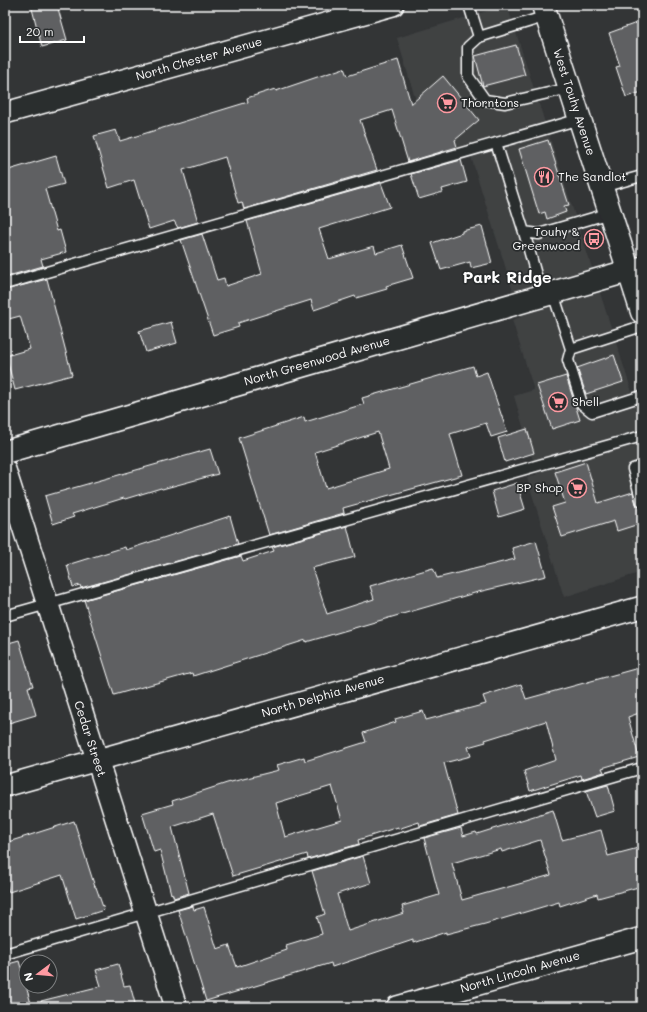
<svg xmlns="http://www.w3.org/2000/svg" width="647" height="1012" font-family="Mali,sans-serif">
<style>
.built{fill:#404243}
.building{fill:#5f6162;stroke:#fff;fill-rule:evenodd}
.lines{fill:none;stroke-linecap:round;stroke-linejoin:round}
.lane-casing{stroke:#fff;stroke-width:13}
.street-casing{stroke:#fff;stroke-width:24}
.secondary-casing{stroke:#fff;stroke-width:25}
.lane{stroke:#2a2d2e;stroke-width:10}
.street{stroke:#2a2d2e;stroke-width:21}
.secondary{stroke:#2a2d2e;stroke-width:22}
.labels{text-anchor:middle;stroke-width:3.5;stroke-linejoin:round;paint-order:stroke}
.street-label{font-size:12px;fill:#fff;stroke:#2a2d2e}
.poi-label{font-size:12px;fill:#fff;stroke:#2a2d2e;text-anchor:start}
.district-label{font-size:16px;font-weight:bold;fill:#fff;stroke:#2a2d2e}
</style>
<rect width="100%" height="100%" fill="#333536"/>
<filter id="ink" filterUnits="userSpaceOnUse"><feTurbulence type="fractalNoise" baseFrequency=".025" numOctaves="2"/><feDisplacementMap in="SourceGraphic" scale="8" xChannelSelector="R" yChannelSelector="G"/><feConvolveMatrix kernelMatrix="1 2 1 2 8 2 1 2 1" color-interpolation-filters="sRGB"/></filter>
<g filter="url(#ink)">
<!-- built -->
<path class="built" d="M507 5 642 423V572L564 597 527 478 537 474 514 396 534 390 512 320 521 317 468 147 433 157 397 38Z"/>
<!-- building -->
<path class="building" d="M31 5H57L67 40 42 47Z
M642 21V92L626 97 616 67 620 66 609 33Z
M516 45 525 75 483 86 475 56Z
M398 60 411 104 443 76 479 120 455 140 457 147 408 162 392 110 360 120 377 170 244 209 242 202 238 203 225 157 183 170 198 222 178 228 174 221 149 229 134 180 109 188 94 136 116 130 120 141 248 102 247 98 275 89 276 91 344 68 347 76Z
M548 140 569 205 564 206 566 212 547 219 545 212 539 214 519 149Z
M56 156 64 184 45 189 57 231 60 230 66 252 41 259 43 266 5 277V171Z
M461 160 467 182 442 189 443 192 419 199 411 174Z
M381 183 390 207 319 229 329 259 374 246 376 253 402 245 413 278 386 286 387 289 356 298 355 296 314 310 311 300 238 323 239 327 213 335 181 240 202 234 217 280 224 278 226 286 262 274 247 221Z
M482 226 492 263 471 268 470 262 441 270 432 243 462 233V231Z
M47 279 72 375 15 390 6 356 30 349 20 316 5 320V290Z
M171 322 177 343 146 352 139 331Z
M614 355 623 382 586 394 577 368Z
M473 366 476 376 487 372 507 432 491 437 486 423 450 434 462 475 343 508 344 513 269 535 239 438 304 417 305 422 364 404 362 398ZM378 432 389 469 326 488 315 452Z
M566 376 580 420 552 429 537 385Z
M527 429 534 453 505 462 498 438Z
M210 449 218 474 162 489 161 488 125 499 124 498 72 514 74 517 53 524 45 496Z
M586 462 598 503 633 492 636 504 642 508V523L617 531 614 521 562 537 552 507 565 503 555 472Z
M517 483 525 509 499 517 492 491Z
M230 516 238 544 81 588 80 585 73 587 67 565 125 547 126 550Z
M347 526 355 557 312 568 327 614 374 599 370 586 433 568 437 578 515 559 512 548 536 541 546 576 478 592 306 642V640L193 676 192 673 114 695 84 600 241 556 243 561 274 551 272 547Z
M19 640 33 686 28 687 36 715 9 723 5 710V644Z
M642 667V712L628 717 639 757 602 768 604 772 582 779 581 775 530 791 524 771 556 760 546 721 485 740 486 742 468 747 471 756 444 763 458 815 420 826 419 822 398 829V827L358 840 359 844 308 859 307 854 233 876 213 814 172 827 189 893 174 898 172 893 171 894 160 850 154 852 142 813 173 804 172 801 227 783 279 770 277 765 304 757 305 761 366 742 363 733 396 722 395 719 423 711 426 720 486 704 483 696 521 684 526 699ZM332 786 342 820 285 837 276 803Z
M608 785 615 811 595 817 586 791Z
M553 810 562 840 601 830 608 856 642 847V886L598 898 597 894 560 906 559 902 485 924 446 934V932L413 943V940L332 967 331 963 206 1001 178 910 193 906 194 910 204 907 217 949 229 945 237 967 287 950 286 945 322 934 317 917 325 914 312 871 363 856 371 883 337 894 348 931 404 913 402 906 439 895 424 838 461 828 463 836 476 832 477 834ZM540 840 551 875 462 900 452 863 501 849 502 852Z
M74 821 95 887H96L104 910 76 919 62 875 9 892 5 880V843Z
M19 961 26 986 32 1007H5V965Z
M118 964 124 986 130 985 136 1007H42L41 1001 101 986 96 970Z"/>
<g class="lines">
<defs>
<path id="lane" d="M469 5 479 37
M547 16 479 37 468 47V76L485 100 505 103 570 88
M496 143 524 232 539 234 610 213
M602 187 642 176
M524 232 542 296
M5 284 580 119
M553 293 571 349
M642 326 571 349 568 360 582 404 592 412 642 396
M642 466 633 469 642 502
M5 616 642 436
M5 954 642 768"/>
<path id="street" d="M5 113 393 5
M628 271 642 267
M5 470 176 1007
M5 786 642 607
M397 1007 642 938"/>
<path id="secondary" d="M543 5 642 312
M5 452 628 271"/>
</defs>
<!-- lane casing -->
<use href="#lane" class="lane-casing"/>
<!-- street casing -->
<use href="#street" class="street-casing"/>
<!-- secondary casing -->
<use href="#secondary" class="secondary-casing"/>
<!-- lane -->
<use href="#lane" class="lane"/>
<!-- street -->
<use href="#street" class="street"/>
<!-- secondary -->
<use href="#secondary" class="secondary"/>
</g>
</g>
<!-- icons -->
<defs>
<symbol id="supermarket-ring" viewBox="-11 -11 22 22"><circle r="9.5" fill="#2a2d2e" stroke="#ff9aa2" stroke-width="1.5"/><path d="M-6-5.5h2.5l.6 2H6L4.5 2H-2.5L-4.4-4H-6ZM-1.5 3.2a1.3 1.3 0 1 0 .1 0ZM3 3.2a1.3 1.3 0 1 0 .1 0Z" fill="#ff9aa2"/></symbol>
<symbol id="restaurant-ring" viewBox="-11 -11 22 22"><circle r="9.5" fill="#2a2d2e" stroke="#ff9aa2" stroke-width="1.5"/><path d="M-5-6h1v4h1v-4h1v4h1v-4h1v5L-1.5 .5V6h-2V.5L-5-1ZM5-6V6H3V1.5H1.5Q1.5-4 5-6Z" fill="#ff9aa2"/></symbol>
<symbol id="bus-ring" viewBox="-11 -11 22 22"><circle r="9.5" fill="#2a2d2e" stroke="#ff9aa2" stroke-width="1.5"/><path d="M-5-6H5V4H4V6H2V4H-2V6H-4V4H-5ZM-3.5-4V0h7V-4ZM-3.5 1.2v1.5H-2V1.2ZM2 1.2v1.5H3.5V1.2Z" fill="#ff9aa2"/></symbol>
</defs>
<g fill-rule="evenodd">
<use href="#supermarket-ring" x="436" y="92" width="22" height="22"/>
<use href="#restaurant-ring" x="533" y="166" width="22" height="22"/>
<use href="#bus-ring" x="583" y="228" width="22" height="22"/>
<use href="#supermarket-ring" x="547" y="391" width="22" height="22"/>
<use href="#supermarket-ring" x="566" y="477" width="22" height="22"/>
</g>
<g class="labels">
<!-- street labels -->
<g class="street-label">
<text transform="translate(199 59) rotate(-16)" y="4">North Chester Avenue</text>
<text transform="translate(574 102) rotate(72)" y="4">West Touhy Avenue</text>
<text transform="translate(317 361) rotate(-16)" y="4">North Greenwood Avenue</text>
<text transform="translate(323 696) rotate(-16)" y="4">North Delphia Avenue</text>
<text transform="translate(90 739) rotate(72)" y="4">Cedar Street</text>
<text transform="translate(520 972) rotate(-16)" y="4">North Lincoln Avenue</text>
</g>
<!-- poi labels -->
<g class="poi-label">
<text x="461" y="107">Thorntons</text>
<text x="558" y="181">The Sandlot</text>
<text x="580" y="236" text-anchor="end">Touhy &amp;<tspan x="580" dy="14">Greenwood</tspan></text>
<text x="572" y="406">Shell</text>
<text x="563" y="492" text-anchor="end">BP Shop</text>
</g>
<!-- district labels -->
<g class="district-label">
<text x="507" y="283">Park Ridge</text>
</g>
</g>
<!-- margin -->
<rect width="647" height="1012" fill="none" stroke="#2a2d2e" stroke-width="20"/>
<rect x="10" y="10" width="627" height="992" fill="none" stroke="#fff" stroke-width="1.5" filter="url(#ink)"/>
<!-- north arrow -->
<g transform="translate(38 974) rotate(254)"><circle r="19" fill="#2a2d2e" stroke="#7f8182"/>
<path d="M0-3L7 15L0 10L-7 15Z" fill="#ff9aa2"/>
<text y="-6" font-size="11" font-weight="bold" text-anchor="middle" fill="#ffffff">N</text>
</g>
<!-- scale -->
<path d="M20 36v6h64v-6" fill="none" stroke="#ffffff" stroke-width="2"/>
<text x="26" y="36" font-size="12" fill="#ffffff" stroke="#2a2d2e" stroke-width="3" paint-order="stroke">20 m</text>
</svg>
